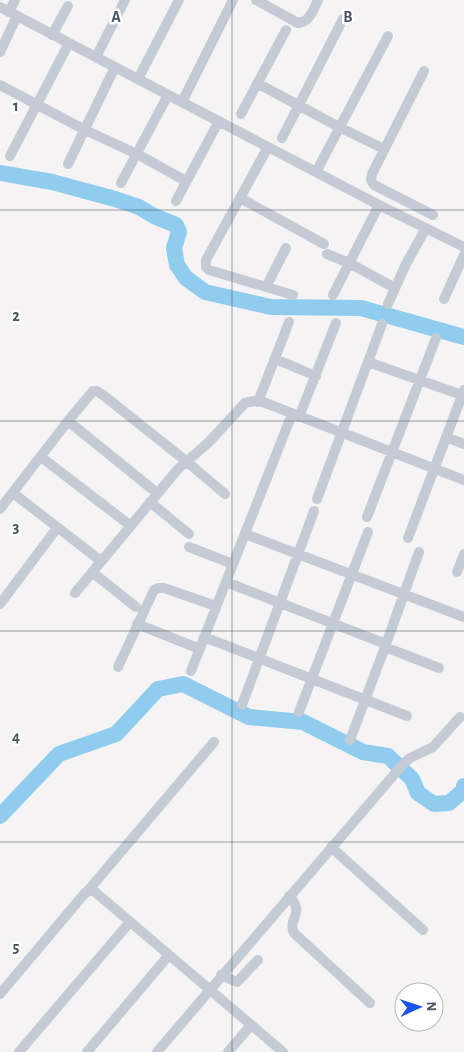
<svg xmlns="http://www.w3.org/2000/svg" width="464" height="1052" font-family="'Alegreya Sans',sans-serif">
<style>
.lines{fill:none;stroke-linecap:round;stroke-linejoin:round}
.river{stroke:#90ccee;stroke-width:16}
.minor{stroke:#c4cbd4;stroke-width:10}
.grid{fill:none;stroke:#4a5361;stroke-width:1;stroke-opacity:0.55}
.grid-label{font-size:16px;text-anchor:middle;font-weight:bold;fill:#4a5361;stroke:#fff;stroke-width:5;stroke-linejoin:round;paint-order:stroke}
</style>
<rect width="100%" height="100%" fill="#f5f3f3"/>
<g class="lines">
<!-- river -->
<path class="river" d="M0 173 52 182 115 199 139 207 154 216 176 225 179 232 174 248 177 265 186 278 205 292 271 307 361 308 464 337
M0 816 59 754 116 734 158 689 183 684 249 717 303 722 363 752 388 756 412 779 418 793 434 804 449 803 464 790V786"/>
<!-- minor -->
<path class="minor" d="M256 0 298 23C310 22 313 10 318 0
M0 7 379 205 464 247
M9 12 15 0
M52 35 68 6
M0 52 17 16
M96 57 125 0
M424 71 372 174 371 180 374 185 433 215
M138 79 179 0
M257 83 339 127 384 149
M0 85 85 130 137 154 186 181
M182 102 233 0
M241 114 286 30
M282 138 343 19
M268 147 206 260V267L209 270 293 295
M10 156 69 43
M68 164 115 67
M316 172 388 36
M121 183 168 95
M240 198 324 244
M176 201 219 121
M327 254 349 263 395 288
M266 287 286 248
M333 295 379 205
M444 299 464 255
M388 304 406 264 426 228
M275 359 316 376
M368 362 462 395
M258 402 289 322
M299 417 336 323
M68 421 157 493
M446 437 464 444
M41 457 131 526
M13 493 101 561
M317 499 382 324
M150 502 189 534
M0 509 68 421 93 391H97L103 395 186 461 225 494
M367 517 436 338
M245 534 464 617
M408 538 464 390
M189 547 233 564
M92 572 136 607
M457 572 464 554
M226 582 386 644
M75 593 178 469 209 442 245 403 254 401 263 402 464 480
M0 604 57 528
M137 624 200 649
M204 637 407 716
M385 647 419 552
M118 667 154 590 158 588H164L216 606
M191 671 292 414
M242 705 314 511
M299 712 368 532
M350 740 385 647 439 668
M331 847 423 930
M86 893 214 742
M289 896C306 913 287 918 294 933L370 1003
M221 975 237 982 258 960
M0 994 85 893 91 890 94 891 283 1052
M19 1052 130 922
M87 1052 169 955
M157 1052 404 763 410 758 433 747 460 717
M228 1052 251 1025"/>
</g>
<!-- grid -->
<path class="grid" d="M232 0V1052M0 210H464M0 421H464M0 631H464M0 842H464"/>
<g class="grid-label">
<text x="116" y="22">A</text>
<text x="348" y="22">B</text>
<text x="16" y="111">1</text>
<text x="16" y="321">2</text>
<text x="16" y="532">3</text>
<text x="16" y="742">4</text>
<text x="16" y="952">5</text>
</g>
<!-- north arrow -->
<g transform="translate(419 1007) rotate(87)"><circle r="24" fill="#ffffff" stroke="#b7bac0"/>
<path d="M0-4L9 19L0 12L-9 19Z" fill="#1a54e8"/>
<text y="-8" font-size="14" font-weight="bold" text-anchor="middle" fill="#4a5361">N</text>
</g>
</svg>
